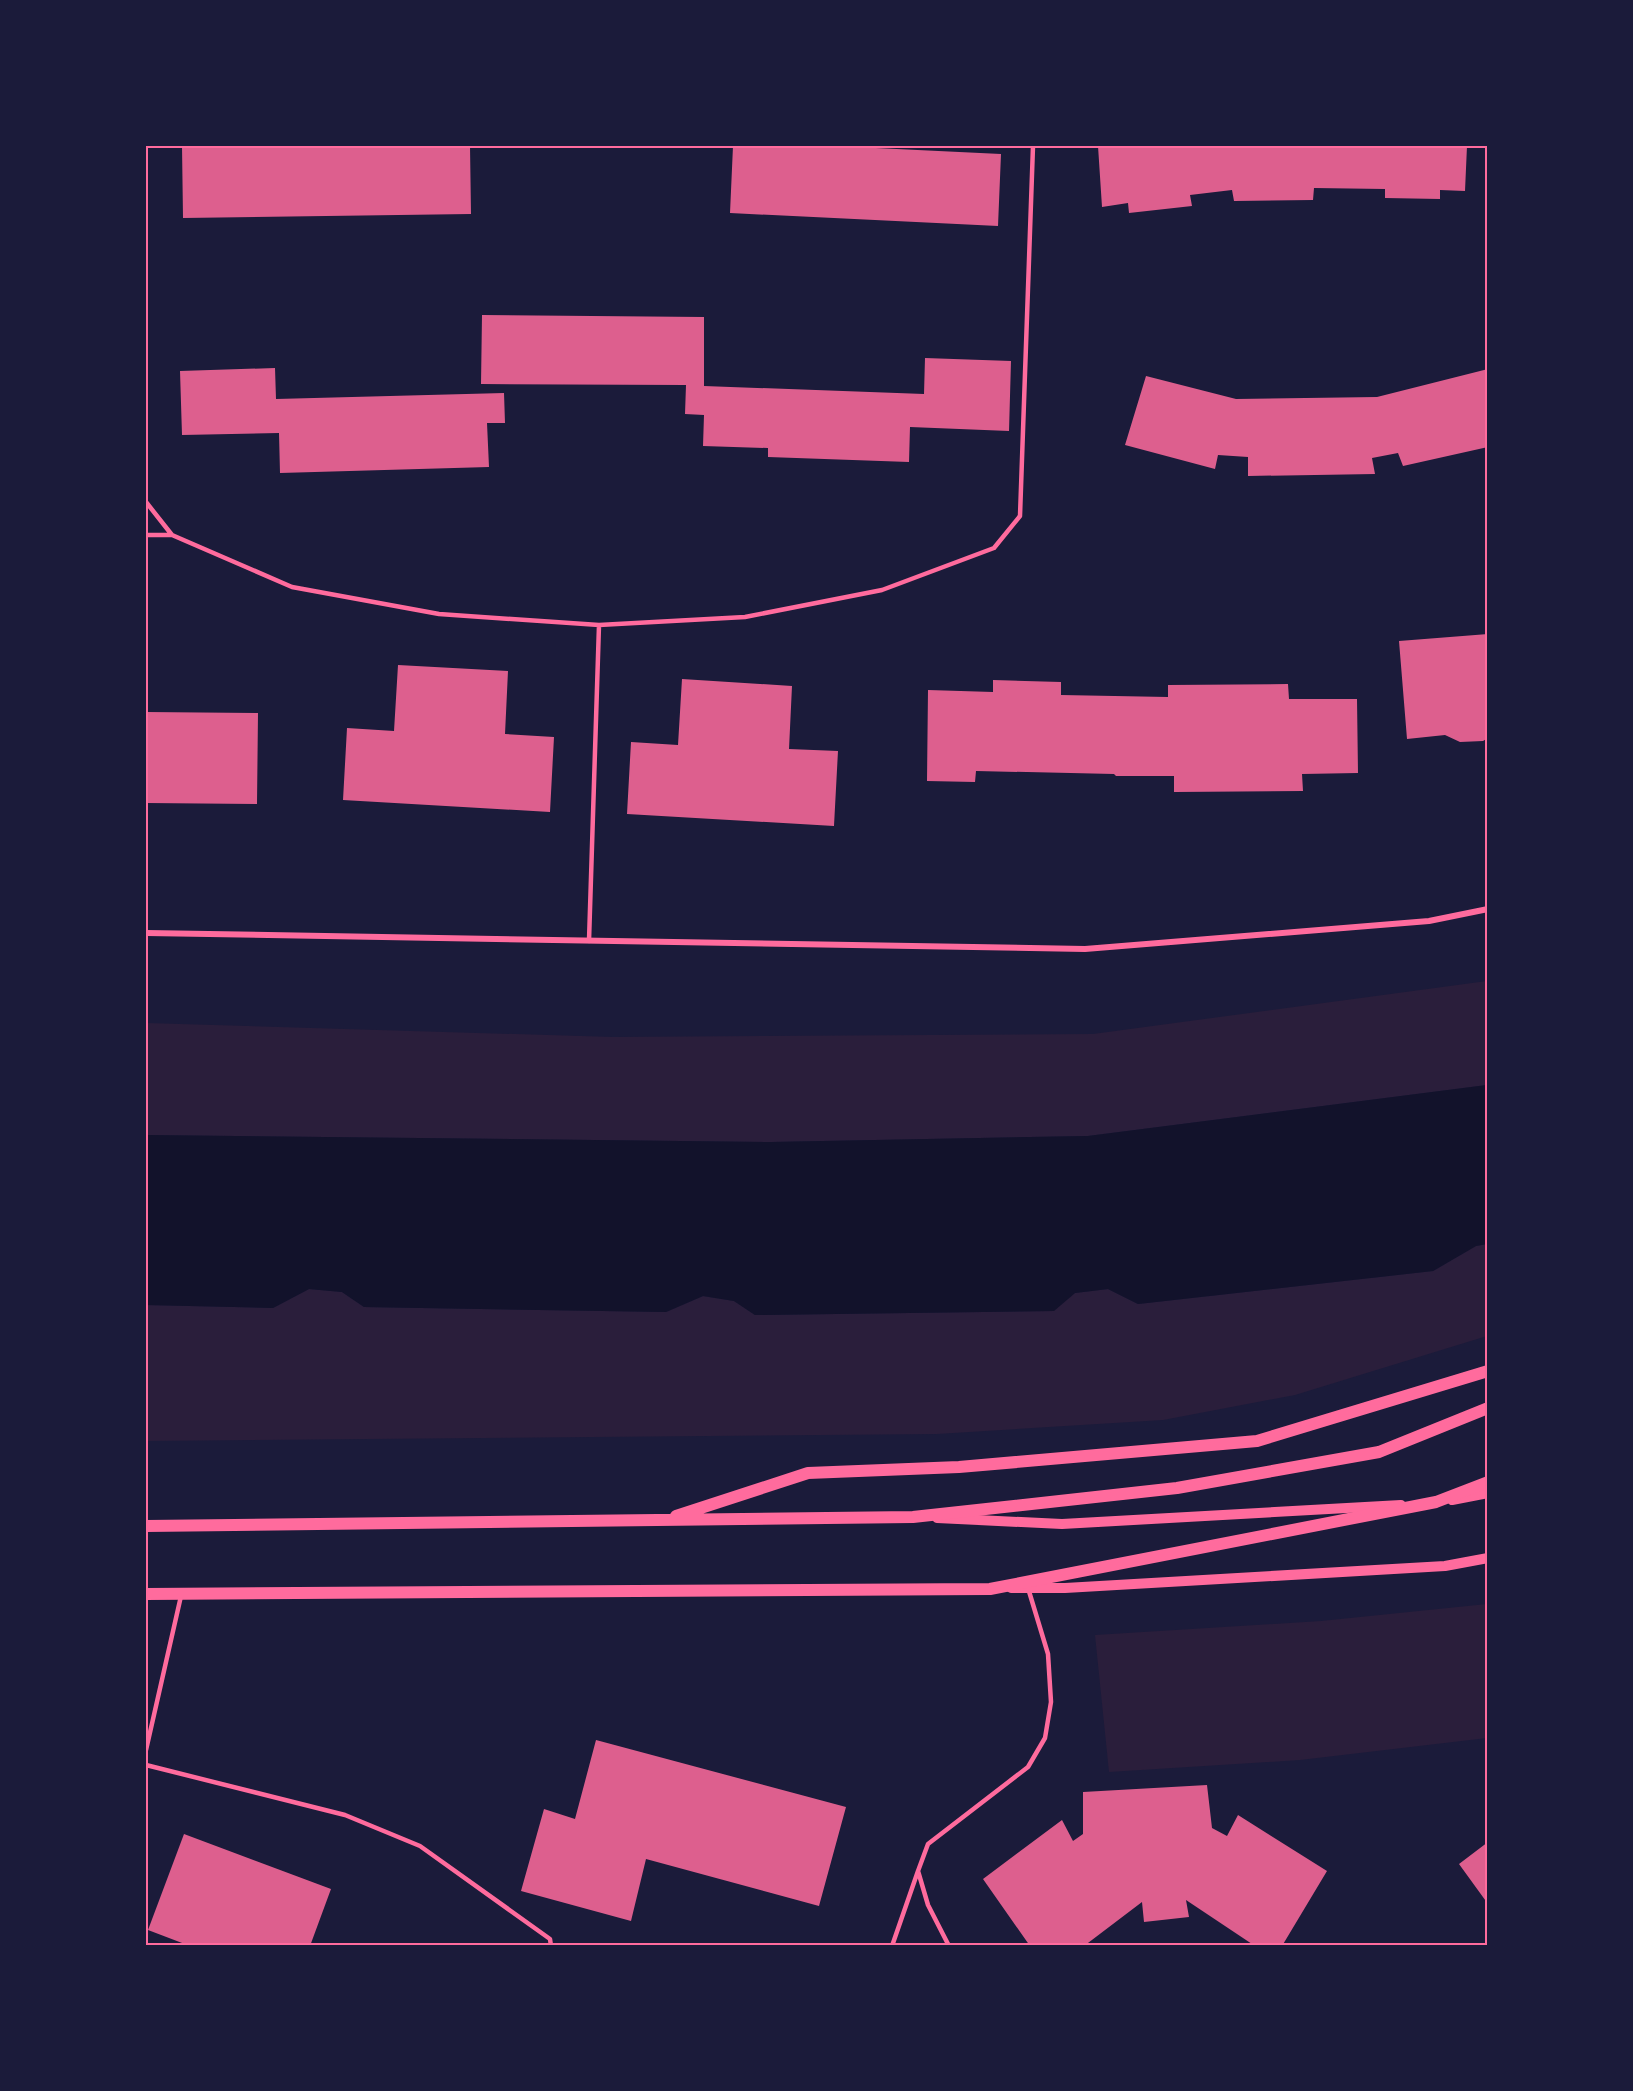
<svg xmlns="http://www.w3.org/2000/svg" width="1633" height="2091" font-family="Karla,sans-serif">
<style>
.green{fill:#2a1e3b}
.water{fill:#12122b}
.building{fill:#dd5f8e}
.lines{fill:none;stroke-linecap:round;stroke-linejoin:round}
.service{stroke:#ff6b9d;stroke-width:4.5}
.minor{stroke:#ff6b9d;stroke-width:6}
.tertiary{stroke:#ff6b9d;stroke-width:10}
.secondary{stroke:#ff6b9d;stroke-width:12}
.neatline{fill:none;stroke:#ff6b9d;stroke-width:2}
</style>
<rect width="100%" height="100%" fill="#1b1b3a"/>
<!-- green -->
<path class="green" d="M1487 981V1085L1088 1136 772 1142 146 1135V1023L613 1037 1093 1034Z
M1487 1244V1336L1295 1395 1163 1420 937 1434 146 1441V1305L273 1308 309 1289 342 1292 364 1307 666 1312 703 1296 734 1301 755 1315 1053 1311 1075 1293 1108 1289 1138 1304 1433 1271 1476 1246Z
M1487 1604V1738L1300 1760 1109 1772 1095 1635 1321 1621Z"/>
<!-- water -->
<path class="water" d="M1487 1085V1244L1476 1246 1433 1271 1138 1304 1108 1289 1075 1293 1054 1311 755 1315 734 1301 703 1296 666 1312 364 1307 342 1292 309 1289 273 1308 146 1305V1135L772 1142 1088 1136Z"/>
<!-- building -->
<path class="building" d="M182 146H470L471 214 183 218Z
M733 146H834L1001 154 998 226 730 213Z
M1098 146H1467L1465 191 1440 190V199L1385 198V189L1314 188 1313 200 1234 201 1232 190 1190 195 1192 206 1129 213 1128 203 1102 207Z
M482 315 704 317V386L924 394 925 358 1011 361 1009 431 910 427 909 462 768 457V448L703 446 704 415 685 414 686 385 481 384Z
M275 368 276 399 504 393 505 423H487L489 467 280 473 279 433 182 435 180 371Z
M1488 369V447L1403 466 1398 453 1372 458 1375 474 1248 476V457L1218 455 1215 469 1125 445 1146 376 1236 399 1377 397Z
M1488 634V738L1483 741 1460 742 1445 735 1407 739 1399 641Z
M398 665 508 671 505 734 554 737 550 812 343 800 347 728 394 731Z
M682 679 792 686 789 749 838 751 834 826 627 814 631 742 678 745Z
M993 680 1061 682V695L1168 697V685L1288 684 1289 699H1357L1358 773 1302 774 1303 791 1174 792V776H1116L1114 774 976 771 975 782 927 781 928 690 993 692Z
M146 712 258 713 257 804 146 803Z
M596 1740 846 1807 819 1906 646 1859 631 1921 521 1891 544 1809 575 1819Z
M1207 1785 1212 1828 1227 1836 1238 1815 1327 1871 1282 1946H1255L1186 1900 1189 1917 1144 1922 1142 1902 1084 1946H1030L983 1879 1062 1820 1073 1841 1083 1834V1792Z
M184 1834 331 1889 310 1946H190L148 1930Z
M1488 1842V1904L1459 1864Z"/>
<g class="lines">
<!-- service -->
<path class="service" d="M146 502 172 535 292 587 439 614 599 625 745 617 882 590 994 548 1020 516 1033 146
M146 535H172
M589 941 599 625
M146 1750 181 1596
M146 1765 345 1815 420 1846 550 1939 551 1946
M892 1946 918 1871
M949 1946 928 1905 918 1871 928 1844 1028 1767 1045 1738 1051 1702 1048 1654 1028 1588"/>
<!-- minor -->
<path class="minor" d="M146 933 1085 949 1429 921 1488 909"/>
<!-- tertiary -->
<path class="tertiary" d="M1452 1500 1488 1493
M937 1518 1062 1524 1401 1505
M1011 1588H1065L1445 1566 1488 1558"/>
<!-- secondary -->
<path class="secondary" d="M676 1516 808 1473 959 1467 1257 1441 1488 1371
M146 1526 913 1517 1177 1488 1379 1452 1488 1408
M146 1594 990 1589 1436 1502 1488 1482"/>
</g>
<!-- border -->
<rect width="1633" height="2091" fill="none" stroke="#1b1b3a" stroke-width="294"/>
<rect x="147" y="147" width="1339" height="1797" class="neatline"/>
</svg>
